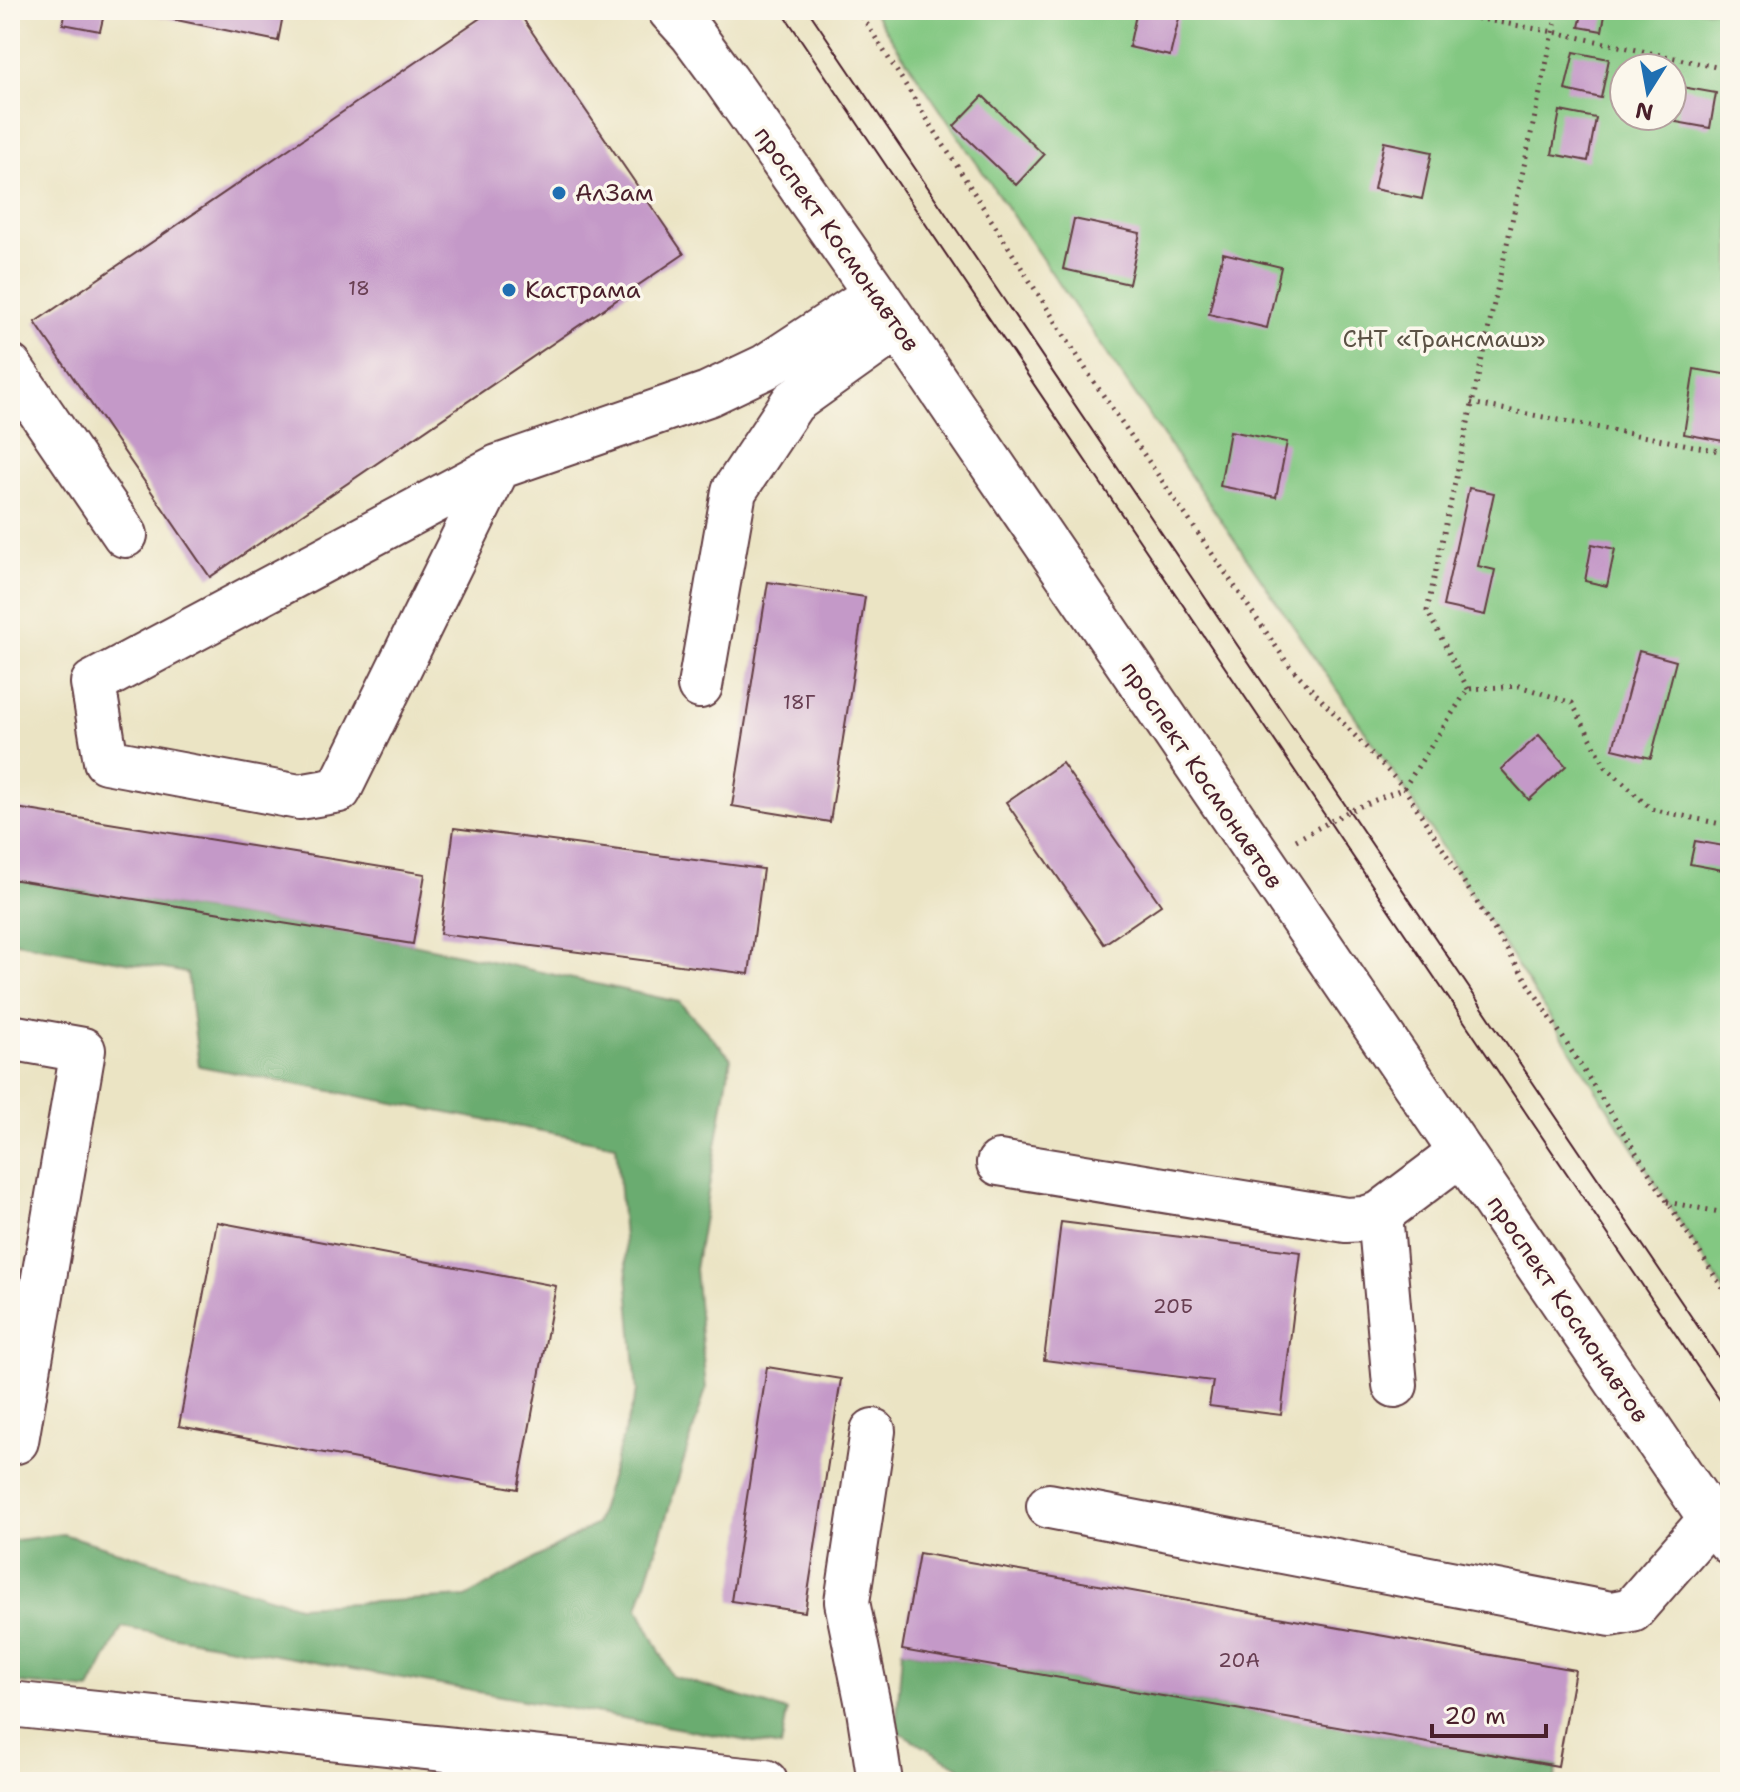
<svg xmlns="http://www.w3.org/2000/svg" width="1740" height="1792" font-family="'Shantell Sans',sans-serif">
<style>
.green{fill:#83c882;stroke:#667456;stroke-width:2;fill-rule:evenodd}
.forest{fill:#6aac70;stroke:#5a664e;stroke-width:2}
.building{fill:#c499c8}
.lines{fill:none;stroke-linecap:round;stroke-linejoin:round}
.minor-casing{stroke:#623d42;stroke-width:48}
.major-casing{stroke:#623d42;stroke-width:48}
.path{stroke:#623d42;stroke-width:5;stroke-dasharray:2 6;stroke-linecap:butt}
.minor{stroke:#fff;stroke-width:44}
.major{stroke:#fff;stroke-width:44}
.tram{stroke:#4a1f2b;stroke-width:2}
.poi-dot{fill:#1f6fb2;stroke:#fbf7ec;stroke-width:3}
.labels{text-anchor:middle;stroke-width:7;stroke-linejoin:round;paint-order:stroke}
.number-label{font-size:20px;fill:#683e52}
.poi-label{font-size:24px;fill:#4a1f2b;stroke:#fbf7ec;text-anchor:start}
.street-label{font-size:24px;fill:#4a1f2b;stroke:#fbf7ec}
.park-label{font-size:24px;fill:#5b5245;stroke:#fbf7ec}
</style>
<rect width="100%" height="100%" fill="#fbf7ec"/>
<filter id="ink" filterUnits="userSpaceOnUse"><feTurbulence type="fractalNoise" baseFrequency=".0125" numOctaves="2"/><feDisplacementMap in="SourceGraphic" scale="16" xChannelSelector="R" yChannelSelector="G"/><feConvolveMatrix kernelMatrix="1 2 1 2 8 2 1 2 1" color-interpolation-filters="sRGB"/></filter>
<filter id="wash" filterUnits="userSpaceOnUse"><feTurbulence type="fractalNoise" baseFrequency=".006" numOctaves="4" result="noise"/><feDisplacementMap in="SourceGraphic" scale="32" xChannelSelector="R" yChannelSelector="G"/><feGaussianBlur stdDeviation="1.8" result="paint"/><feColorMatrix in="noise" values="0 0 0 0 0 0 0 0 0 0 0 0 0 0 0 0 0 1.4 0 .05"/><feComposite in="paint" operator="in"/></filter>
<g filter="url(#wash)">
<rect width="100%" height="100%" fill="#ebe4c4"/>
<!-- green -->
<path class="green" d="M872 10H1730V1300L1404 788ZM1624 68H1672V116H1624Z"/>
<!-- forest -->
<path class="forest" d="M10 879 413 944 679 1002 731 1058 695 1269 706 1389 638 1608 672 1676 787 1711 781 1747 122 1627 90 1690 10 1682V1541L63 1534 298 1606 466 1597 596 1524 637 1391 616 1145 199 1066 187 973 10 941Z
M902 1650 1558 1766 1554 1782H984L896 1730Z"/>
<g id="blocks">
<!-- building -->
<path class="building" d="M66 10H105L100 31 63 24Z
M153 10H284L278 41 152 15Z
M492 10H517L684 254 210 577 35 322Z
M1137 10H1181L1170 56 1129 47Z
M1583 10H1606L1602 31 1579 27Z
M1574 52 1609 59 1601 98 1565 90Z
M1682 87 1716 93 1710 128 1676 122Z
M983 96 1044 155 1016 185 954 126Z
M1560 111 1596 118 1588 161 1552 154Z
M1384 142 1432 152 1422 199 1374 189Z
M1074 219 1140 233 1129 284 1063 269Z
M1223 253 1281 267 1267 328 1209 314Z
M1694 369 1730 375 1729 442 1684 434Z
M1230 431 1287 442 1276 497 1220 486Z
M1469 488 1494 493 1478 566 1495 570 1485 615 1443 606Z
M1592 544 1615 549 1607 586 1585 581Z
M768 582 865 597 830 822 732 806Z
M1639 651 1676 661 1651 758 1613 749Z
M1539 735 1566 766 1529 800 1501 769Z
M1062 763 1161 905 1104 944 1006 802Z
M10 807 425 874 413 944 10 879Z
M454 828 763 869 749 974 440 934Z
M1695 841 1730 847 1728 871 1690 864Z
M10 1073 16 1074 11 1099H10Z
M217 1222 556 1286 518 1489 179 1426Z
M1061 1222 1301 1252 1281 1415 1209 1406 1213 1381 1044 1360Z
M767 1367 841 1379 805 1612 731 1601Z
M919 1553 1575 1670 1558 1766 902 1650Z"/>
</g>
</g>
<g filter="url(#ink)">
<use href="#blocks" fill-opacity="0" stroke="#623d42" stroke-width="2"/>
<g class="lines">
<defs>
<path id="minor" d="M10 367 125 535
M498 467 339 790 299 797 106 761 93 683 498 467 708 394 765 367 876 294
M700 686 734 491 793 402 898 327
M10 1037 83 1050 16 1441
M999 1163 1346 1220 1364 1219 1380 1214 1461 1153
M1380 1214 1395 1385
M873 1431 847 1602 869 1710 880 1782
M1049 1506 1611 1614 1632 1610 1711 1519
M10 1704 765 1782"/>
<path id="major" d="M670 10 692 34 726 80 876 294 1711 1519 1730 1542"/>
</defs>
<!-- minor casing -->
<use href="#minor" class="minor-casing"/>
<!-- major casing -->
<use href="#major" class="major-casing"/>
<!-- path -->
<path class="path" d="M858 10 1092 379 1288 664 1404 788 1730 1300
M1430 10 1554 32 1730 70
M1471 403 1730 453
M1468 689 1427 611 1558 10
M1296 840 1349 811 1404 788 1468 689 1519 686 1572 703 1606 767 1651 809 1730 826
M1667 1202 1730 1214"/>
<!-- minor -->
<use href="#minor" class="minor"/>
<!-- major -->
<use href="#major" class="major"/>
<!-- tram -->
<path class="tram" d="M781 10 1730 1415
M808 10 1730 1374"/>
</g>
</g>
<!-- markers -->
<g class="poi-dot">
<circle cx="559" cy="193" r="8"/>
<circle cx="509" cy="290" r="8"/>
</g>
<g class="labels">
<!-- number labels -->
<g class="number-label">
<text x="359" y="295">18</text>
<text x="799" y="709">18Г</text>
<text x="1173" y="1313">20Б</text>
<text x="1239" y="1667">20А</text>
</g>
<!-- poi labels -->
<g class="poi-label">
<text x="575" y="201">АлЗам</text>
<text x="525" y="298">Кастрама</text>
</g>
<!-- street labels -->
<g class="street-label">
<text transform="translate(837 239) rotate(55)" y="8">проспект Космонавтов</text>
<text transform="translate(1202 775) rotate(56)" y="8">проспект Космонавтов</text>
<text transform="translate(1568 1309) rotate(56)" y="8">проспект Космонавтов</text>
</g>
<!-- park labels -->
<g class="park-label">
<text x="1444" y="347">СНТ «Трансмаш»</text>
</g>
</g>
<!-- margin -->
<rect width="1740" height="1792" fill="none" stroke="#fbf7ec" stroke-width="40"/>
<!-- north arrow -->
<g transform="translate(1648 92) rotate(191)"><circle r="38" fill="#fbf7ec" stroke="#b4a19f" stroke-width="2"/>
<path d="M0-6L14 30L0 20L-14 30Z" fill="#1f6fb2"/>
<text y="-12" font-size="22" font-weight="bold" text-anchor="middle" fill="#4a1f2b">N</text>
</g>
<!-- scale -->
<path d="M1432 1724v12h114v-12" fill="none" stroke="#4a1f2b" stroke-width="4"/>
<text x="1444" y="1724" font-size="24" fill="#4a1f2b" stroke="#fbf7ec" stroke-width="6" paint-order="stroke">20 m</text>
</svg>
